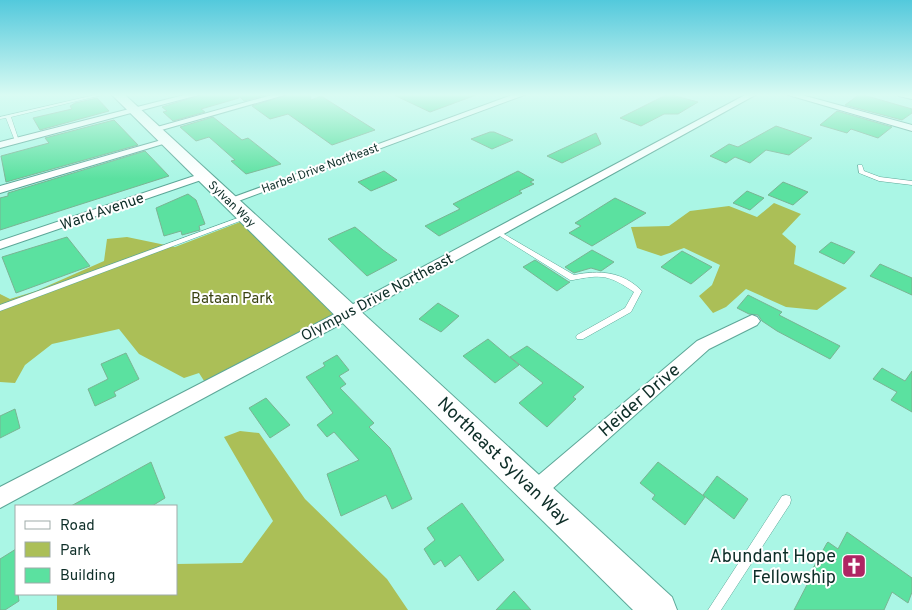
<svg xmlns="http://www.w3.org/2000/svg" width="912" height="610" font-family="Overpass,sans-serif">
<style>
.green{fill:#abbf57}
.building{fill:#5be1a0;stroke:#79b493}
.lines{fill:none;stroke-linecap:round;stroke-linejoin:round}
.lane-casing{stroke:#5da798;stroke-width:1}
.street-casing{stroke:#5da798;stroke-width:2}
.secondary-casing{stroke:#5da798;stroke-width:2}
.lane{fill:#fff;fill-rule:evenodd}
.street{fill:#fff;fill-rule:evenodd}
.secondary{fill:#fff;fill-rule:evenodd}
.labels{text-anchor:middle;stroke-width:4;stroke-linejoin:round;paint-order:stroke}
.far-street-label{font-size:12px;fill:#0e2e28;stroke:#fff}
.street-label{font-size:15px;fill:#0e2e28;stroke:#fff}
.park-label{font-size:15px;fill:#38410f;stroke:#fff}
.near-street-label{font-size:18px;fill:#0e2e28;stroke:#fff}
.near-poi-label{font-size:18px;fill:#0e2e28;stroke:#fff;text-anchor:end}
</style>
<rect width="100%" height="100%" fill="#aaf6e5"/>
<!-- green -->
<path class="green" d="M774 203 801 214 782 234 796 246 794 264 847 288 817 310 786 307 746 289 726 307 713 313 699 296 712 285 720 265 684 248 661 256 637 248 631 227 669 226 690 211 729 206 757 217Z
M248 219 348 313 208 387 199 373 184 378 139 354 119 329 52 344 25 365 15 383 0 382V294L10 299 36 291 104 261 107 239 127 237 175 247Z
M240 431 259 433 305 499 387 579 408 610H57V594H176V564L242 563 273 521 224 437Z"/>
<!-- building -->
<path class="building" d="M204 94H268L244 101 239 96V98L201 109 205 112 173 121 163 112 167 111 162 107Z
M290 94H310L311 100 321 96 375 130 332 145 288 114 270 119 252 106Z
M392 94H476V95L430 112Z
M668 94 698 102 678 114H664L641 126 620 118Z
M860 94 912 109V113L902 120 845 105Z
M97 98 109 111 40 130 33 118 72 109 70 106 75 103Z
M837 111 892 127 878 138 851 129 847 133 820 125Z
M213 117 242 140 248 138 281 164 246 174 231 161 235 160 209 137 196 141 180 127Z
M114 120 138 145 6 182 1 156 49 143 45 138Z
M776 126 812 138 789 155 766 150 750 163 735 157 726 163 710 156 729 144 738 147Z
M490 132H494L513 140 492 149 471 139Z
M596 133 601 144 562 163 547 156Z
M145 151 169 176 0 230V198L8 196V193Z
M384 171 397 180 371 191 358 182Z
M518 171 534 180 530 182 534 184 519 191 522 193 439 236 425 226 460 209 453 204Z
M783 182 808 192 793 205 768 195Z
M747 191 764 198 750 210 733 203Z
M188 194 196 200 205 224 199 226 200 230 182 235 181 231 164 236 156 208Z
M615 198 646 213 592 246 569 233 581 226 575 223Z
M355 227 383 250 397 260 367 276 328 239Z
M67 237 90 266 16 293 2 257Z
M831 242 855 252 844 264 819 252Z
M592 250 614 262 601 271 591 268 574 273 565 267Z
M682 251 712 267 691 284 661 267Z
M535 260 569 282H570L557 291 523 267Z
M880 264 912 278V295L870 276Z
M748 295 782 312 779 315 840 346 830 359 777 331 762 321 758 315 749 314 737 308Z
M438 303 459 316 441 332 419 319Z
M488 339 519 365 495 383 463 356Z
M527 346 584 387 573 397 576 399 547 427 519 403 543 383 510 357Z
M126 353 139 379 114 392 116 396 95 406 88 389 108 379 101 364Z
M337 355 349 370 339 376 346 384 340 388 374 423 369 427 390 448 412 499 392 509 386 495 341 516 327 474 359 460 334 432 327 437 317 425 333 413 306 377 325 366 323 363Z
M882 368 905 381 912 371V412L891 400 897 392 873 379Z
M266 398 290 425 270 438 249 408Z
M15 409 20 428 0 438V416Z
M151 462 165 498 152 506H71Z
M658 462 705 497 685 525 652 499 655 495 640 483Z
M717 476 748 499 734 519 703 495Z
M462 503 504 560 478 581 460 555 445 567 441 560 434 565 424 549 435 540 427 528Z
M847 532 912 578V592L908 603 892 592 884 610H794L809 581 807 579 827 543 828 542 838 549Z
M16 549V594H18L19 601 5 610H0V559Z
M514 591 531 610H496Z"/>
<g class="lines">
<defs>
<path id="lane" d="M99 94H106L11 117 19 141V142L15 141 6 118 0 119V117Z
M858 165H862L864 171 880 177 912 181V185L879 181 859 173Z
M246 215 248 216V218L0 311V305Z
M497 230 574 275C599 270 622 271 642 291L631 312 583 339H577L576 337 577 335 625 308 634 292C609 275 602 274 573 280H570L495 233 494 232Z
M786 495 790 496 791 500 790 504 721 610H708L782 496Z"/>
<path id="street" d="M188 94H202L0 148V142Z
M275 94H288L158 131 150 129Z
M515 94H527L233 203 229 205 223 201Z
M747 94H757L339 325 0 508V487L329 317Z
M785 94H798L912 125V131Z
M898 94H912V99L899 96Z
M165 139 173 141 0 193V186Z
M203 173 208 176 207 178 0 249V241Z
M752 315 757 317 760 321 757 325 709 349 542 498 535 501 528 498 525 491 528 484 697 341Z"/>
<path id="secondary" d="M111 94H124L672 597 677 610H633Z"/>
</defs>
<!-- lane casing -->
<use href="#lane" class="lane-casing"/>
<!-- street casing -->
<use href="#street" class="street-casing"/>
<!-- secondary casing -->
<use href="#secondary" class="secondary-casing"/>
<!-- lane -->
<use href="#lane" class="lane"/>
<!-- street -->
<use href="#street" class="street"/>
<!-- secondary -->
<use href="#secondary" class="secondary"/>
</g>
<!-- sky -->
<linearGradient id="sky" x2="0" y2="1"><stop stop-color="#53c9dc"/><stop offset="0.53" stop-color="#d9fbf3"/><stop offset="1" stop-color="#d9fbf3" stop-opacity="0"/></linearGradient>
<rect width="912" height="179" fill="url(#sky)"/>
<!-- icons -->
<defs>
<symbol id="church-square" viewBox="-11 -11 22 22"><rect x="-9" y="-9" width="18" height="18" rx="4" fill="#af2563" stroke="#fff"/><path d="M-1.2-6h2.4v3.5h3.3v2.4h-3.3V6h-2.4V-.1h-3.3v-2.4h3.3Z" fill="#fff"/></symbol>
</defs>
<g fill-rule="evenodd">
<use href="#church-square" x="840" y="552" width="28" height="28"/>
</g>
<g class="labels">
<!-- far-street labels -->
<g class="far-street-label">
<text transform="translate(320 168) rotate(-20)" y="4">Harbel Drive Northeast</text>
<text transform="translate(232 204) rotate(44)" y="4">Sylvan Way</text>
</g>
<!-- street labels -->
<g class="street-label">
<text transform="translate(102 211) rotate(-19)" y="5">Ward Avenue</text>
<text transform="translate(377 297) rotate(-28)" y="5">Olympus Drive Northeast</text>
</g>
<!-- park labels -->
<g class="park-label">
<text x="232" y="303">Bataan Park</text>
</g>
<!-- near-street labels -->
<g class="near-street-label">
<text transform="translate(639 400) rotate(-41)" y="6">Heider Drive</text>
<text transform="translate(504 461) rotate(44)" y="6">Northeast Sylvan Way</text>
</g>
<!-- near-poi labels -->
<g class="near-poi-label">
<text x="836" y="562">Abundant Hope<tspan x="836" dy="21">Fellowship</tspan></text>
</g>
</g>
<!-- legend -->
<rect x="15" y="505" width="162" height="90" fill="#ffffff" stroke="#9faba9"/>
<rect x="25" y="521" width="25" height="8" fill="#ffffff" stroke="#9faba9"/>
<text x="60" y="530" font-size="15" fill="#0e2e28">Road</text>
<rect x="25" y="542" width="25" height="15" fill="#abbf57" stroke="#9faba9"/>
<text x="60" y="555" font-size="15" fill="#0e2e28">Park</text>
<rect x="25" y="568" width="25" height="15" fill="#5be1a0" stroke="#9faba9"/>
<text x="60" y="580" font-size="15" fill="#0e2e28">Building</text>
</svg>
